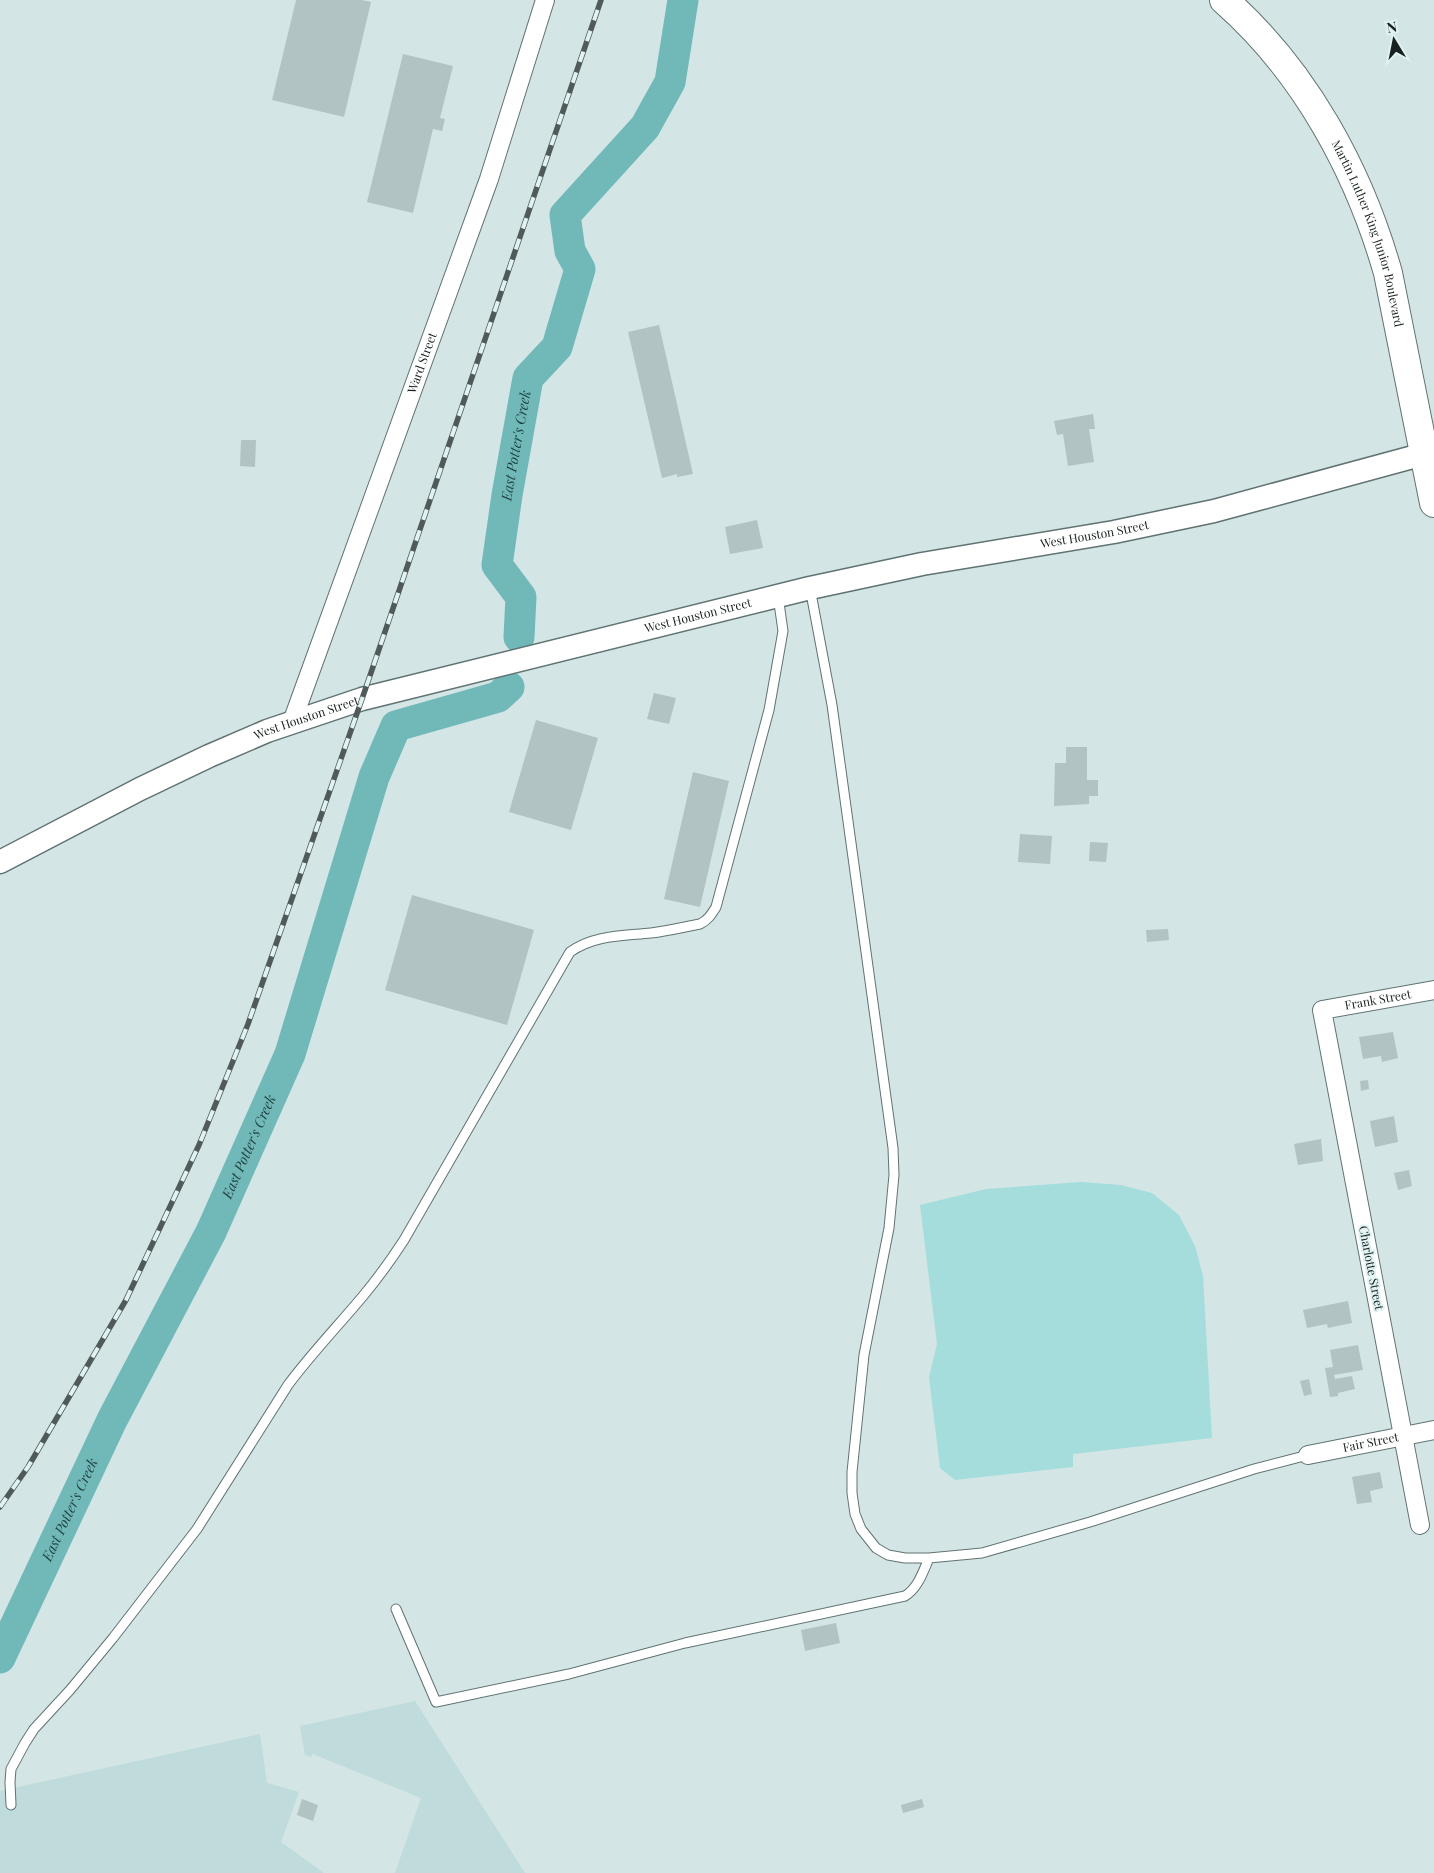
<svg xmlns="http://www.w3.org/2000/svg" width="1434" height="1873" font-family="'Playfair Display',serif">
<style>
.built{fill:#bfdbdb}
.green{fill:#a5dddd}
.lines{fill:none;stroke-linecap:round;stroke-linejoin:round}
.river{stroke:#71b8b9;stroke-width:31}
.building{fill:#b1c3c3}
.service-casing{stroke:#617272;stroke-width:11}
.minor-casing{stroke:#617272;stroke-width:20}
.tertiary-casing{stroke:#617272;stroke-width:25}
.primary-casing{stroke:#617272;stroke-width:30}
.service{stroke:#fff;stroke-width:9}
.minor{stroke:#fff;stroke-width:18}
.tertiary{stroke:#fff;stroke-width:22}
.primary{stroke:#fff;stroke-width:28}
.rail-casing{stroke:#505a5a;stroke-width:5.5}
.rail{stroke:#e0f2f2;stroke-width:4;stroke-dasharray:11;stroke-linecap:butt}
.labels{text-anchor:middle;stroke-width:4;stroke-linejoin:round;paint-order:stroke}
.street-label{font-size:12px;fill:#192020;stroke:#e0f2f2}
.water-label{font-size:14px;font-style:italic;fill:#1e4141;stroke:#e0f2f2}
</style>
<rect width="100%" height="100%" fill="#d3e5e5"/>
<!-- built -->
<path class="built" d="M415 1701 525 1873H395L421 1798 313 1754 311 1757 305 1755 300 1726Z
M260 1734 267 1783 299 1792 281 1842 324 1873H0V1791Z"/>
<!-- green -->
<path class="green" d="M1081 1182 1121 1185 1152 1193 1179 1215 1195 1246 1203 1276 1212 1438 1073 1454V1467L955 1480 940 1468 929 1377 937 1344 920 1205 986 1189Z"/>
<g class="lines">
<!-- river -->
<g class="river">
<path id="s1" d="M519 637 521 597 497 565 507 495 528 378 557 347 580 269 570 251 565 215 645 127 670 82 683 0"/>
<path id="s2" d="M0 1658 112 1420 211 1232 290 1054 374 777 396 726 498 697 509 687"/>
</g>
</g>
<!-- building -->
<path class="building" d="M296 0H362L371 2 344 117 272 100Z
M403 54 453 66 440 118 445 119 442 131 433 129 413 213 367 202Z
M659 325 693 474 677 477V474L662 478 628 332Z
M1093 414 1095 429H1089L1094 462 1068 466 1063 434 1057 435 1054 421Z
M241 440H256L255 467 240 466Z
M757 520 763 548 730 554 725 527Z
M654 693 676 698 669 724 647 719Z
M536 720 598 738 571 830 509 812Z
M1066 747H1087V780H1098V796H1089V804L1054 806 1055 763H1066Z
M693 772 729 781 700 907 664 899Z
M1020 834 1052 836 1050 864 1018 862Z
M1090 842 1108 843 1106 862 1089 861Z
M412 895 534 930 507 1025 385 990Z
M1168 929 1169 940 1147 942 1146 930Z
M1393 1032 1398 1058 1382 1062 1381 1056 1363 1059 1359 1037Z
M1368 1080 1369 1089 1361 1091 1360 1081Z
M1394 1116 1398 1142 1375 1147 1370 1121Z
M1321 1139 1323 1161 1298 1165 1294 1144Z
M1409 1170 1412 1186 1398 1190 1394 1173Z
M1348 1301 1352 1323 1328 1328 1327 1324 1307 1328 1303 1310Z
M1358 1345 1363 1370 1334 1375 1335 1379 1352 1376 1355 1389 1338 1393V1396L1330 1397 1325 1368 1333 1367 1330 1350Z
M1309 1379 1312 1394 1304 1396 1300 1381Z
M1380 1472 1383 1488 1370 1491 1372 1502 1357 1504 1352 1477Z
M836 1623 840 1643 805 1651 801 1630Z
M302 1799 318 1805 313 1821 297 1815Z
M922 1799 924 1807 903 1813 901 1805Z"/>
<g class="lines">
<defs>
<path id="service" d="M810 588 832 705 893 1148 894 1175 889 1228 864 1355 852 1472V1493L855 1514 861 1529 876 1548 888 1555 905 1558H929L982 1553 1090 1522 1254 1469 1308 1455
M396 1609 436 1702 569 1674 685 1643 905 1596C918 1588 923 1572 929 1558
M11 1805 10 1782 11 1769 25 1743 34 1729 70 1690 113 1638 197 1529 288 1385C311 1354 338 1326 363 1296 378 1278 391 1260 404 1240L570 952C594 935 622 936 651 933 668 931 684 927 700 924 708 920 711 915 716 907L769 710 783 631 778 596"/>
<g id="minor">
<path id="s3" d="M292 722 489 179 545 0"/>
<path id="s4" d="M1308 1455 1434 1430"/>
<path id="s5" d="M1420 1525 1322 1010 1434 990"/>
</g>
<g id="tertiary">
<path id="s6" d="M0 862 140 789 209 756 267 731 362 699 810 588 922 564 1114 532 1214 511 1424 454"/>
</g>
<g id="primary">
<path id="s7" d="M1224 0C1305 71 1359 171 1388 273L1434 503"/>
</g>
</defs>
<!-- service casing -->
<use href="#service" class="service-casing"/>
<!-- minor casing -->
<use href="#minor" class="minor-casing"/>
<!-- tertiary casing -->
<use href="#tertiary" class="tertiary-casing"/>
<!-- primary casing -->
<use href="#primary" class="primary-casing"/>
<!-- service -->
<use href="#service" class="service"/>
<!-- minor -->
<use href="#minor" class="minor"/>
<!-- tertiary -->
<use href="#tertiary" class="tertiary"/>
<!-- primary -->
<use href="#primary" class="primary"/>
<defs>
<path id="rail" d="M0 1507 28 1467 126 1300 199 1145 248 1024 362 699 601 0"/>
</defs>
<!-- rail casing -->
<use href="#rail" class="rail-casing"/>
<!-- rail -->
<use href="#rail" class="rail"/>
</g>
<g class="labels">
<!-- street labels -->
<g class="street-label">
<text dy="4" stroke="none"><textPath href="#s7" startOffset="279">Martin Luther King Junior Boulevard</textPath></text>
<text dy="4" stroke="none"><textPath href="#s3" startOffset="382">Ward Street</textPath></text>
<text dy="4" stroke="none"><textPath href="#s6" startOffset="1149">West Houston Street</textPath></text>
<text dy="4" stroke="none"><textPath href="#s6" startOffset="744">West Houston Street</textPath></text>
<text dy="4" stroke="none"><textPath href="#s6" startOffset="339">West Houston Street</textPath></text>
<text dy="4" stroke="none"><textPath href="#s5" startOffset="581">Frank Street</textPath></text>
<text transform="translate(1371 1268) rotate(79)" y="4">Charlotte Street</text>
<text dy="4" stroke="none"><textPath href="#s4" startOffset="64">Fair Street</textPath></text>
</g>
<!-- water labels -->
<g class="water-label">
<text dy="5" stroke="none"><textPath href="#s1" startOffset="201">East Potter's Creek</textPath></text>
<text dy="5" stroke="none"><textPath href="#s2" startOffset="569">East Potter's Creek</textPath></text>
<text dy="5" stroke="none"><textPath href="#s2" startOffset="164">East Potter's Creek</textPath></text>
</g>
</g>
<!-- north arrow -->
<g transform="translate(1394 40) rotate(350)" stroke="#e0f2f2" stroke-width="4" paint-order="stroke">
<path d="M0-4L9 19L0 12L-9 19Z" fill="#192020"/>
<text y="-8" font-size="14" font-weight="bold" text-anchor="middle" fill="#192020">N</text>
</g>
</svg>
